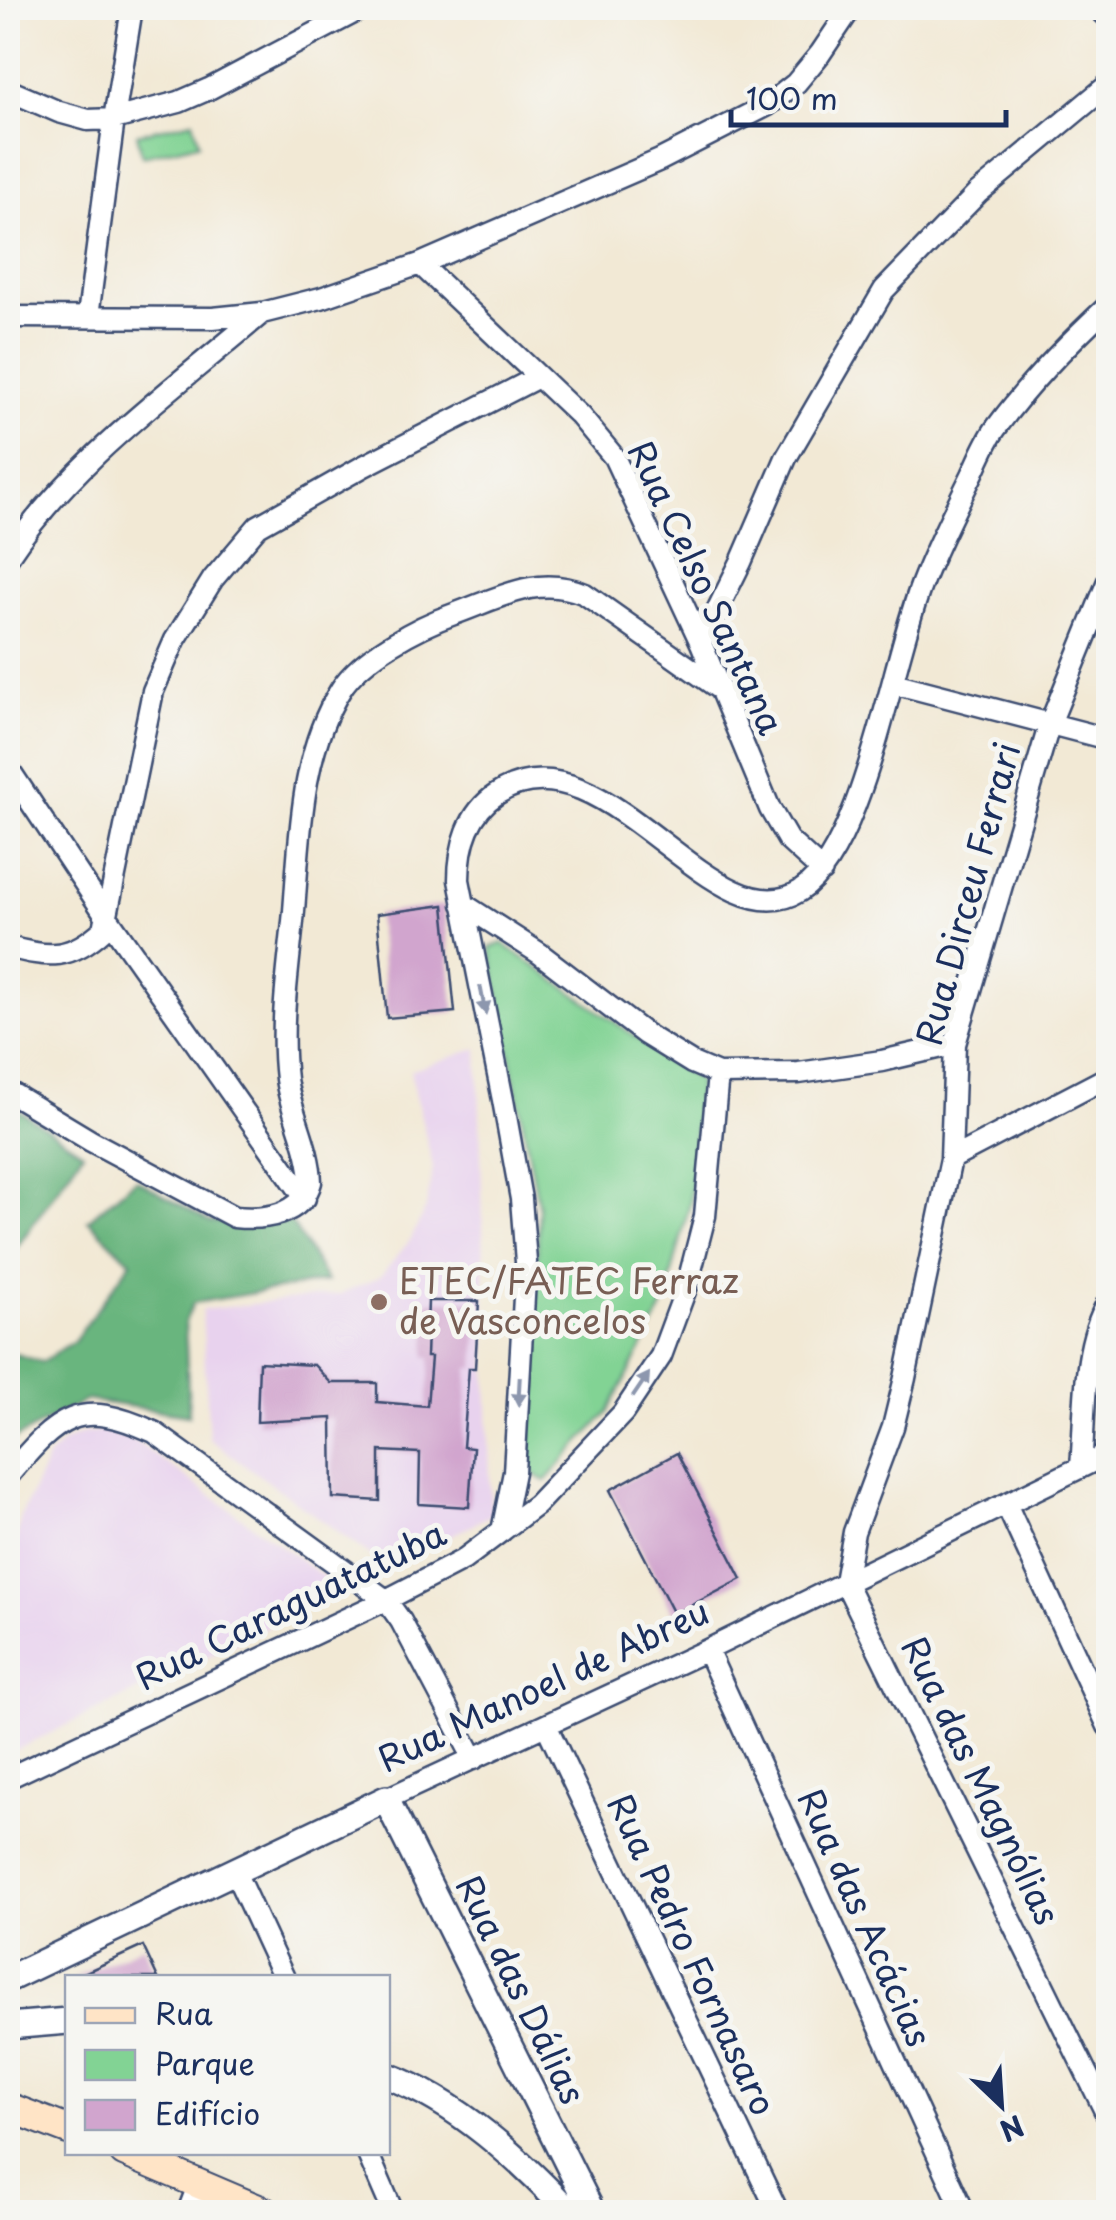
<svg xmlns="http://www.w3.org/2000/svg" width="1116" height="2220" font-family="'Playpen Sans',sans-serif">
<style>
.built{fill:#e8d2ee}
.green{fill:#82d394;stroke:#4e8179;stroke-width:2.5}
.forest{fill:#69b57e;stroke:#42726e;stroke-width:2.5}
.building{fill:#d1a5ce}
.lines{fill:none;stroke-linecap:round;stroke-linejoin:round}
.minor-casing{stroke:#3b4b70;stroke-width:25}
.tertiary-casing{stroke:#3b4b70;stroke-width:30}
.secondary-casing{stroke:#3b4b70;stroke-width:32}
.minor{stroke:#fff;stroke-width:20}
.tertiary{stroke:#fff;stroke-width:25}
.secondary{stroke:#ffe4c6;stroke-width:28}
.oneway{fill:#8d97ae}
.education-dot{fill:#8d6e63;stroke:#f6f6f2;stroke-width:4}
.labels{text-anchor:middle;stroke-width:10;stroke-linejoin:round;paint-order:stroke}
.street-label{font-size:35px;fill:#1b2f5e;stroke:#f6f6f2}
.education-label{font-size:35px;fill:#785e54;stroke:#f6f6f2;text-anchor:start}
</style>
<rect width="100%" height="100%" fill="#f6f6f2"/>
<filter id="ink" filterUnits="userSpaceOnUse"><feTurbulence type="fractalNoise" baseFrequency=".01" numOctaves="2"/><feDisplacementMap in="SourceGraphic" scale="20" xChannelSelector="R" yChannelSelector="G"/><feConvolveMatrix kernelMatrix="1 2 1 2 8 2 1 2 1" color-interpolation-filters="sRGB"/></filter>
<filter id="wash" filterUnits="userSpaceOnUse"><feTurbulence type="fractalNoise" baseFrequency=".0048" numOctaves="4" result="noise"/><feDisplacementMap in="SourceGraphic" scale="40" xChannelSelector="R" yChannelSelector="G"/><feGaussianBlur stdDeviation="2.25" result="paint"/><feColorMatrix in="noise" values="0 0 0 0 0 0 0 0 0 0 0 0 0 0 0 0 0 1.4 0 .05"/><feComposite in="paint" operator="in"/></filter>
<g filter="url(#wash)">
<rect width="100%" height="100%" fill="#f2e9d5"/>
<!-- built -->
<path class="built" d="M478 1048 491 1515 388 1568 209 1439 202 1310 340 1294 380 1277 411 1239 426 1208 433 1167 410 1071Z
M105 1431 135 1441 330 1581 331 1596 8 1754V1582L21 1516 48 1457 64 1442 82 1433Z"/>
<!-- green -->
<path class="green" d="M193 121 199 143 142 156 137 134Z
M502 943 699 1081 690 1203 663 1308 608 1412 545 1481 528 1470 539 1208 490 948Z"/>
<!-- forest -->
<path class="forest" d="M8 1103 83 1152 8 1260Z
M136 1179 210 1222H291L327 1281 193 1303 185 1322 189 1415 86 1400 11 1441 8 1437V1352L42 1362 74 1341 131 1262 88 1220Z"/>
<g id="blocks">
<!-- building -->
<path class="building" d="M444 905 455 1012 387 1018 377 914Z
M428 1301H479L475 1368H469L463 1447 473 1448 469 1507 419 1504 420 1453 380 1451V1501L333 1498 332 1418 257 1422 259 1362 314 1365 331 1383H377V1402L427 1406 431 1357H426Z
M677 1453 742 1579 674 1614 610 1490Z
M143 1946 158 1978H73Z"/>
</g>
</g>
<g filter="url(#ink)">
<use href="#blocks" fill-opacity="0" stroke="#3b4b70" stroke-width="2.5"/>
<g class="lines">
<defs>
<path id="minor" d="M1098 8 1108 17
M8 90 59 112 88 120 114 119 179 102 209 89 363 8
M420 264 580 416 614 457 701 643 770 809 788 840 822 871
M88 316 114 119 132 8
M8 317 213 318 262 313 321 298 420 264 660 160 768 105 796 83 820 54 851 8
M8 557C71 461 175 388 262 313
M1108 581 1049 726 955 1044 951 1159 905 1378 893 1427 854 1532 845 1582 1108 2117
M701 643 741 562 786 458 884 290 978 193 1108 85
M893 683 1108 739
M8 768 105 914 305 1198
M463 904 539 953 645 1034 692 1063 718 1074 799 1073 882 1061 955 1044
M8 947C50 958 70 960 104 929L153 691 175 640 213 579 258 526 364 466 538 377
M8 1091 91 1141 234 1217C264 1220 302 1216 311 1182 310 1147 291 1114 286 1079 279 1022 289 967 294 911 300 838 300 754 341 689 361 657 419 626 454 614 499 598 538 574 585 594L721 690
M951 1159 1108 1077
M1081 1466C1086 1413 1081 1348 1108 1302
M8 1476C58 1417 78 1397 154 1432L386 1600 401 1621 474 1759
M1007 1506 1108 1726
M502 1531 514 1472 526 1262 521 1199 503 1100 459 880C459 847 468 813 497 794 603 725 713 945 800 891 865 849 893 652 924 578 938 543 955 509 972 475 979 460 986 442 996 428 1029 383 1068 343 1108 306
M707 1650 964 2212
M546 1725 778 2212
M8 1778 386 1600 463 1560 536 1505 623 1413 661 1356 687 1286 705 1216 718 1074
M386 1799 707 1650 1108 1454
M234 1870 284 1978
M367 2152 393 2212
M188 2212 199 2183"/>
<path id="tertiary" d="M8 1979 386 1799 592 2212
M8 2026 68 2021
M388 2076C458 2102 519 2159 569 2212"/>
<path id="secondary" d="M8 2107 68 2130
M124 2152 265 2212"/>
</defs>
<!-- minor casing -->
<use href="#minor" class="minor-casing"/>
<!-- tertiary casing -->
<use href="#tertiary" class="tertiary-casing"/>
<!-- secondary casing -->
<use href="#secondary" class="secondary-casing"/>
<!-- minor -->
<use href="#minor" class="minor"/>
<!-- tertiary -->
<use href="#tertiary" class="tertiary"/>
<!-- secondary -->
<use href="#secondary" class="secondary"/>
</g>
<!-- one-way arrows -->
<defs><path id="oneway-solid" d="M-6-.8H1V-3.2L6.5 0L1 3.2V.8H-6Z" transform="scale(2.5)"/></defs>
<g class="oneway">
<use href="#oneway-solid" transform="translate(483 1000) rotate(79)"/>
<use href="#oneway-solid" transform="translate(641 1385) rotate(-56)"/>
<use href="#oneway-solid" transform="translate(519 1391) rotate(93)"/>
</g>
</g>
<!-- markers -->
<circle class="education-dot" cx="379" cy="1302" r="10"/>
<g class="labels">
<!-- street labels -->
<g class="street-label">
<text transform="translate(705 588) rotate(65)" y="12">Rua Celso Santana</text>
<text transform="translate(969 894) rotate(-75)" y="12">Rua Dirceu Ferrari</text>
<text transform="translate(291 1606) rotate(-26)" y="12">Rua Caraguatatuba</text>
<text transform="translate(544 1686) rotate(-25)" y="12">Rua Manoel de Abreu</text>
<text transform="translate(980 1781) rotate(64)" y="12">Rua das Magnólias</text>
<text transform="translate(864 1918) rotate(66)" y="12">Rua das Acácias</text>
<text transform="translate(691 1955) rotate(65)" y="12">Rua Pedro Fornasaro</text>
<text transform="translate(520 1990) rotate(64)" y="12">Rua das Dálias</text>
</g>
<!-- education labels -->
<g class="education-label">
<text x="399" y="1294">ETEC/FATEC Ferraz<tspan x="399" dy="40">de Vasconcelos</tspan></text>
</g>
</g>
<!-- margin -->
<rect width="1116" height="2220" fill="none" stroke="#f6f6f2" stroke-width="40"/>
<!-- legend -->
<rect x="65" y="1975" width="325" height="180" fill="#f6f6f2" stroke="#9ea6b7" stroke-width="2.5"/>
<rect x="85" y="2008" width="50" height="15" fill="#ffe4c6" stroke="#9ea6b7" stroke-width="2.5"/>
<text x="155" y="2025" font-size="30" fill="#1b2f5e">Rua</text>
<rect x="85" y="2050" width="50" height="30" fill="#82d394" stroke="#9ea6b7" stroke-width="2.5"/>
<text x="155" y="2075" font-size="30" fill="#1b2f5e">Parque</text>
<rect x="85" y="2100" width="50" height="30" fill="#d1a5ce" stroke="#9ea6b7" stroke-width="2.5"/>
<text x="155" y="2125" font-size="30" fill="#1b2f5e">Edifício</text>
<!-- north arrow -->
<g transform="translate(1001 2105) rotate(155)" stroke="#f6f6f2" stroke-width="8" paint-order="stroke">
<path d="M0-8L18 38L0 25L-18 38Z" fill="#1b2f5e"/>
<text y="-15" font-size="28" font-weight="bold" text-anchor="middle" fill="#1b2f5e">N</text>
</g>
<!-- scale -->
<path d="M731 110v15h275v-15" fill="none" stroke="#1b2f5e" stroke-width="5"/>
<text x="746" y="110" font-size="30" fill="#1b2f5e" stroke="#f6f6f2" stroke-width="8" paint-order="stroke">100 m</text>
</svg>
